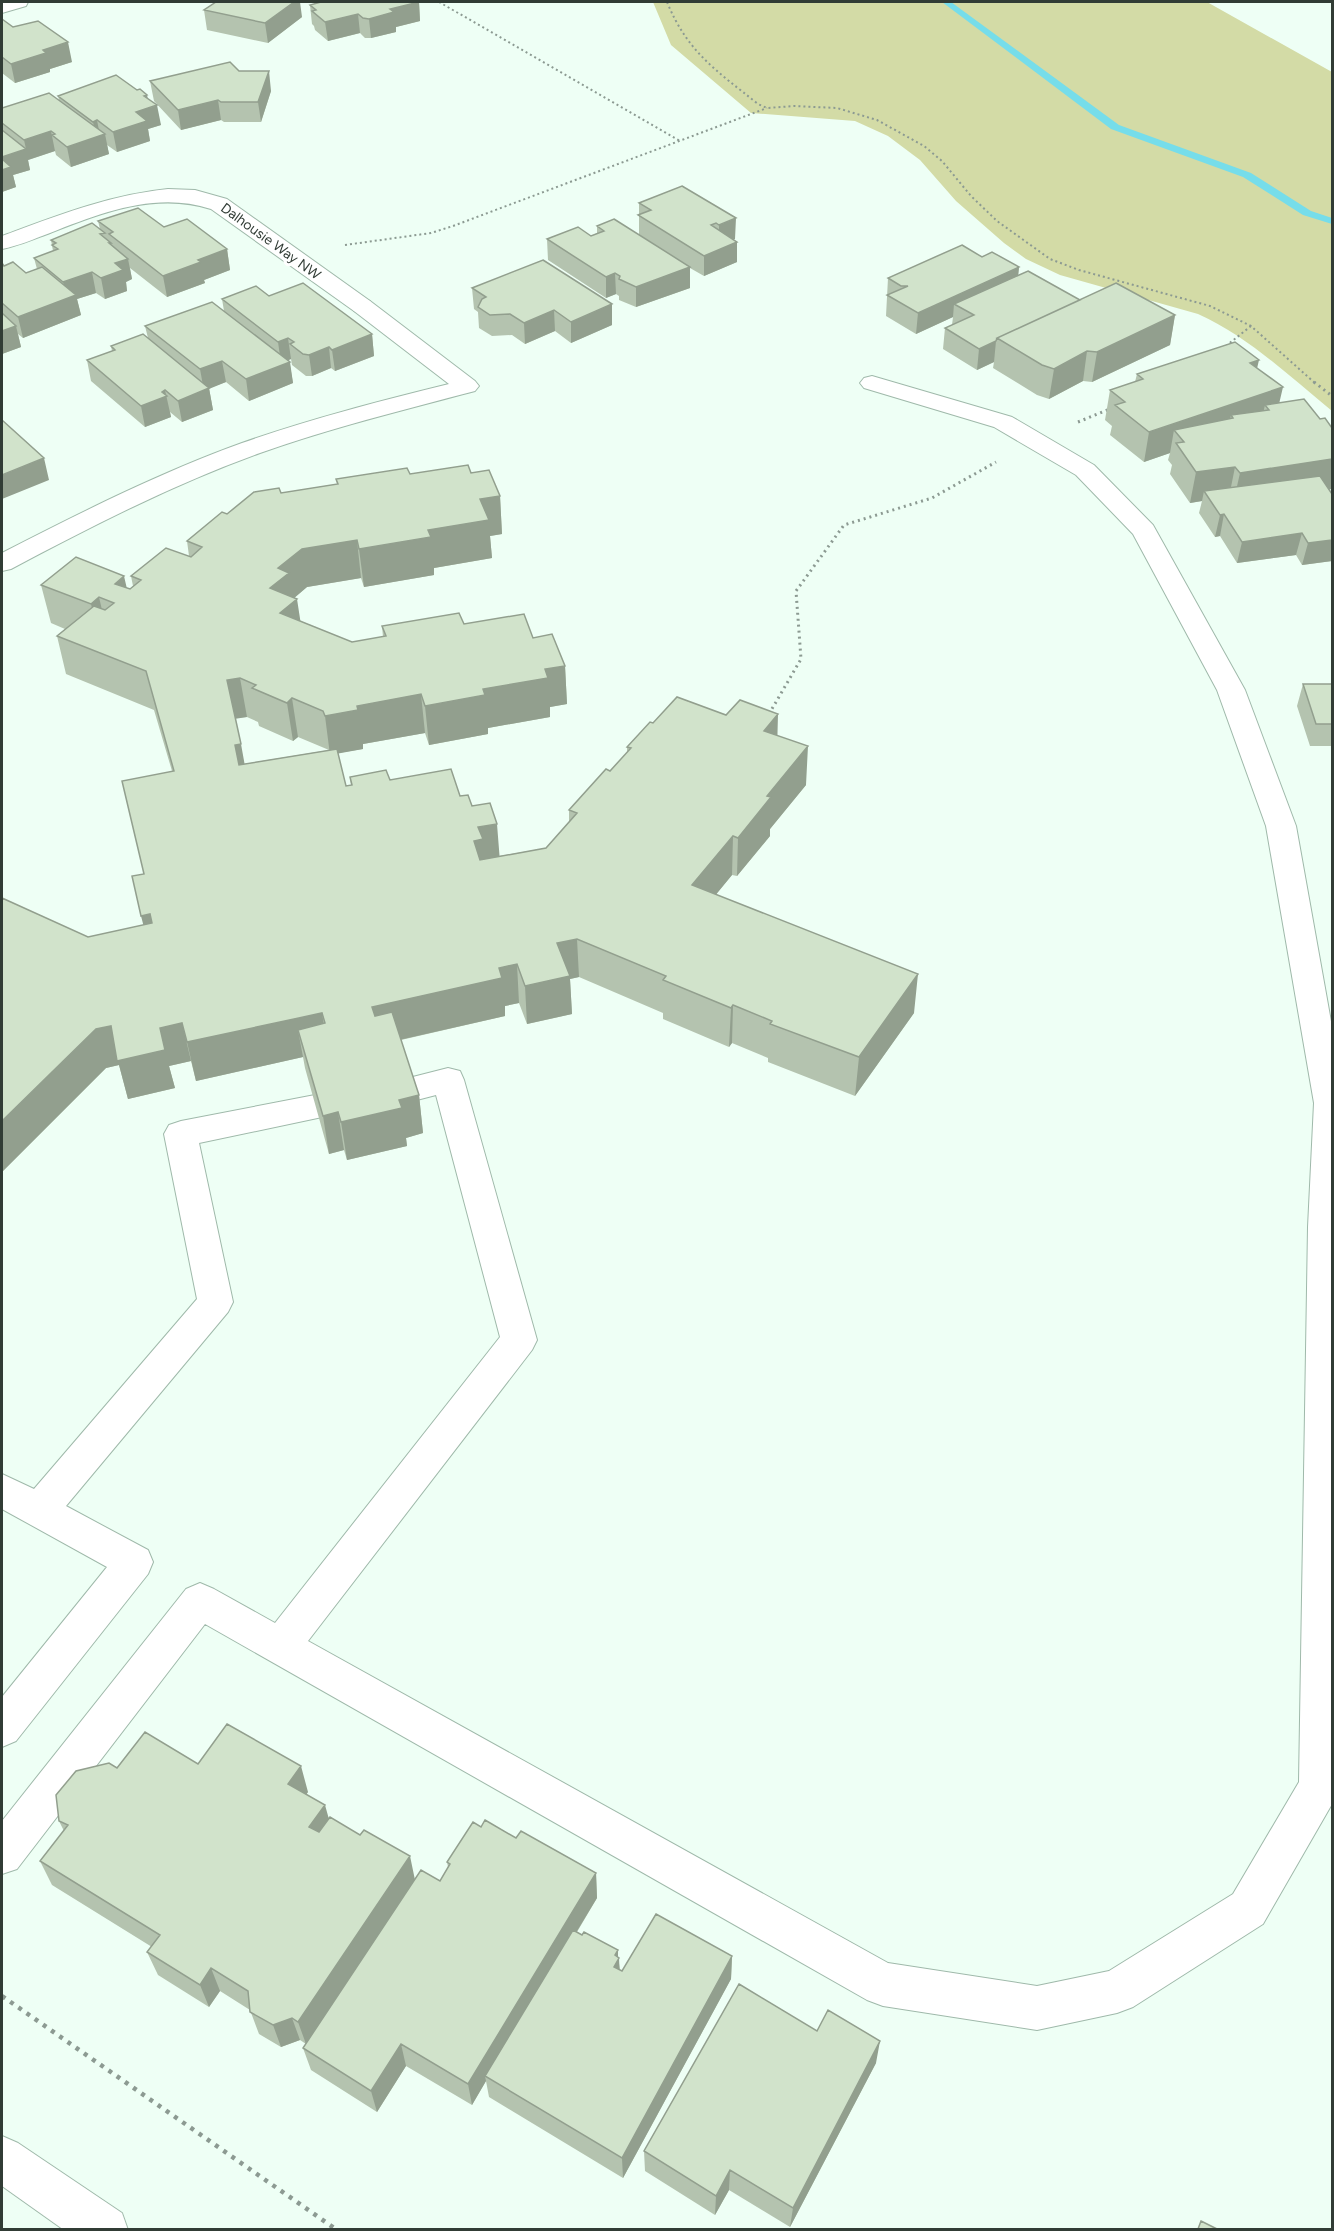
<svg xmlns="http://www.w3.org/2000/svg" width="1334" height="2231" font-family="Figtree,sans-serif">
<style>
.green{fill:#d3dba6}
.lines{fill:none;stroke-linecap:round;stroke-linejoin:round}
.stream{fill:#76ddea;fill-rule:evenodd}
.service-casing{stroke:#9fb9aa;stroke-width:2}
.minor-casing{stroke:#9fb9aa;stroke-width:2}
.secondary-casing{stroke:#9fb9aa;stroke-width:2}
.path-far2{stroke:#8c9a92;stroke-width:2;stroke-dasharray:2 3;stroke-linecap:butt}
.path-far1{stroke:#8c9a92;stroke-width:3;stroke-dasharray:2 4;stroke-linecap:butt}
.path{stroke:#8c9a92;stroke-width:4.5;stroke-dasharray:4 6;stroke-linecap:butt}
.service{fill:#fff;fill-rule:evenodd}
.minor{fill:#fff;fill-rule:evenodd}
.secondary{fill:#fff;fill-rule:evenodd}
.wall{fill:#b4c3af;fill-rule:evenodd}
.shaded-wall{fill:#929f8e}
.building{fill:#d1e3cb;stroke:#929f8e;stroke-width:1.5}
.labels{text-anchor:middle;stroke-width:6;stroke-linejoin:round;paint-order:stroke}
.far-street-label{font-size:14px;fill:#313c35;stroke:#fff}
</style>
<rect width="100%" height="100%" fill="#eefff5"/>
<!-- green -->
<path class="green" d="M653 2H1207L1332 72V411C1289 376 1249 337 1198 314L1060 275 1026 259 1004 243 956 201 920 160 888 136 855 121 751 113 671 45Z"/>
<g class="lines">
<!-- stream -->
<path class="stream" d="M942 2H951L1119 125 1251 173 1311 211 1332 218V224L1303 215 1243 177 1111 129Z"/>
<defs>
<path id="service" d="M362 299 370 301 475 381 479 386 475 391C403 410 330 428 260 453 174 484 92 526 11 569L2 571V553C80 513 159 473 242 443 310 419 380 401 449 384L354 311 351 306 354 301Z
M872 376 1012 417 1094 465 1153 525 1245 690 1296 826 1332 1027V1804L1263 1924 1133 2007 1117 2013 1037 2030 883 2006 867 2000 205 1624 17 1869 2 1874V1821L186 1589 200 1583 214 1589 275 1623 500 1337 436 1095 409 1102 397 1099 393 1090 397 1081 448 1068 460 1071 464 1080 537 1340 532 1350 308 1641 888 1963 1037 1986 1109 1971 1233 1894 1299 1782 1308 1227 1314 1103 1266 826 1217 690 1133 534 1076 475 994 427 864 388 860 383 864 378Z
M315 1095 327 1098 331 1107 327 1116 199 1143 233 1302 228 1312 66 1506 148 1550 153 1562 148 1574 16 1741 2 1747V1697L107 1567 2 1509V1474L34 1489 197 1299 164 1134 169 1125 181 1121Z"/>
<path id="minor" d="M2 2H28L26 6 2 13Z
M168 189 195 190 227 199 370 301 373 306 370 311 362 313 354 311 211 209C156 191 101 213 50 233 34 239 18 246 2 249V236C56 216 109 195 168 189Z"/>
<path id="secondary" d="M2 2136 18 2143 122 2213 128 2230H64L2 2186Z"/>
</defs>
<!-- service casing -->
<use href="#service" class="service-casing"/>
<!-- minor casing -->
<use href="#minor" class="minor-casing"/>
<!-- secondary casing -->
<use href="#secondary" class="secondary-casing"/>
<!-- path-far2 -->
<path class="path-far2" d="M439 2 680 141
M667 2C688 53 717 71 758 104L767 108 794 106 837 108 877 120 924 146 942 161 971 196 997 221 1050 259 1079 270 1210 306 1251 326 1316 384
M345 245 431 233 453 226 767 108
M1226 346 1251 326"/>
<!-- path-far1 -->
<path class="path-far1" d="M1314 382 1332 396
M1078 422 1110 409
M769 714 801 659 796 591 844 525 932 498 996 462"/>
<!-- path -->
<path class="path" d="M2 1996 337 2230"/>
<!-- service -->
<use href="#service" class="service"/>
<!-- minor -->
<use href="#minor" class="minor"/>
<!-- secondary -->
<use href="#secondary" class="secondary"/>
</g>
<!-- wall -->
<path class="wall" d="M317 2H419L420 21 396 27V32L371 38H365L360 33 328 41 315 30 314 26 312 24 310 5 317 3Z
M204 10 302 17 268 43 207 30Z
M2 19 13 27 72 62 50 69V72L15 83 2 73Z
M239 71 271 91 261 122H224L221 120 181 130 154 101 150 81Z
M58 96 148 99 161 125 148 129 150 141 117 152 107 145 109 154 71 167 56 155 55 151 28 160 30 170 13 175 16 187 2 192V108L59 100Z
M682 186 735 239H734L737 262 704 276 690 268V288L636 307 619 300V296L616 294 606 298 548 260 547 239 591 236 597 233V226L639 235V203Z
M98 221 164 227 227 249 230 270 204 280 205 283 167 297 130 268 132 279 126 282 127 291 105 299 96 293 77 299 81 315 23 338 18 334 21 347 2 354V263L4 266 26 273 37 269 34 258 53 251 51 240 100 229Z
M982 257 1019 267 1018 275 1080 300 1175 315 1170 345 1092 382 1083 381 1049 399 1037 395 993 368 994 362 977 370 943 349 945 328 952 325 953 317 916 334 886 316 888 278Z
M472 288 612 304V325L571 343 555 331 525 344 512 335 492 336 479 328 478 312 474 309Z
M269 296 372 334 374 356 335 371 331 368 312 376H306L292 365 291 359 289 360 293 383 249 401 226 382 209 388 213 410 182 422 170 412 171 417 145 427 91 381 87 360 112 351 111 346 148 338 145 326 224 311 222 299Z
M1257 368 1280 403 1332 494V561L1302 565 1296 555 1237 563 1220 536 1215 537 1199 513 1202 501 1190 503 1170 474 1172 465 1168 460 1170 453 1144 462 1110 435 1112 426 1105 420 1110 390 1135 382 1137 374Z
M471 473 500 496 502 534 490 536 492 558 434 568V575L364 587 361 578 307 587 294 598 300 621 352 642 383 637 382 626 464 624 533 638 565 666 567 704 550 707V717L488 728V734L429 745 425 733 363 744V749L338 753 346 786 351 785 350 777 390 780 460 796 472 806 499 856 546 848 569 822V810L610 771 627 753V747L653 723 777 735 806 785 770 829V836L737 876 732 875 716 894 914 1013 855 1096 768 1062V1058L732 1043 729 1047 663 1019V1013L579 977 570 979 572 1014 527 1024 519 1003 505 1006V1016L401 1040 419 1095 423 1133 406 1138 407 1146 347 1160 344 1150 329 1154 305 1068 303 1057 196 1081 191 1061 169 1066 175 1088 128 1099 119 1065 106 1068 2 1172V898L88 937 144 925V874L172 771 154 710 66 674 57 636 65 629 51 623 41 585 127 588 130 589 133 586 131 576 189 556 187 541 227 514 281 493 337 484 336 479 410 474ZM247 717 258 722 259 726 293 741 298 737 329 750 244 764 235 718Z
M1303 684H1332V746H1310L1297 706Z
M198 1764 308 1792 306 1794 329 1818 415 1879 440 1881 448 1867 447 1862 481 1827 516 1838 596 1873 597 1898 577 1932 618 1957 620 1970 622 1971 732 1956 731 1979 623 2178 489 2097 486 2081 472 2105 406 2066 377 2112 311 2070 303 2048 306 2044 300 2040 281 2047 259 2034 250 2010 220 1991 209 2007 158 1975 147 1952 152 1947 52 1885 40 1861 64 1831 59 1821 117 1768Z
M817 2031 876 2063 790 2227 729 2190 715 2215 645 2171 644 2151Z"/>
<!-- shaded-wall -->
<path class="shaded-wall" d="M294 2H300L302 17 268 43 265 23Z
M419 2 420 21 396 27V32L371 38 369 19 390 9Z
M358 14 360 33 328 41 325 22Z
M68 42 72 62 50 69V72L15 83 11 64 43 50Z
M269 71 271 91 261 122 258 102Z
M147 95 150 108 157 105 161 125 148 129 150 141 117 152 113 132 136 112 144 96Z
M218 100 221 120 181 130 178 110Z
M97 120 100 136 105 134 109 154 71 167 67 147 96 137 93 122Z
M51 131 55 151 28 160 30 170 13 175 16 187 2 192V157L26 149 24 140Z
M736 218 735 239 719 245V225Z
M737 242V262L704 276V256Z
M227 249 230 270 204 280 205 283 167 297 163 276 198 260Z
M128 259 132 279 126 282 127 291 105 299 101 278 115 263Z
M690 267V288L636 307V287Z
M1019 267 1017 288 954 304 953 317 916 334 918 313Z
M92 272 96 293 77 299 81 315 23 338 18 317 67 298 63 282Z
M615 273 616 294 606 298V277Z
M612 304V325L571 343V322Z
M554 310 555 331 525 344 524 323Z
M1175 315 1170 345 1092 382 1097 352Z
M16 326 21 347 2 354V331Z
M372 334 374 356 335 371 332 350Z
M288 338 291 359 281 363 278 342Z
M996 341 994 362 977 370 979 349Z
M329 347 331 368 312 376 309 355Z
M1087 351 1083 381 1049 399 1054 369Z
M1259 360 1252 390 1250 363Z
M222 361 226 382 204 391 200 369Z
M290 362 293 383 249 401 246 379Z
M1283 387 1276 417 1265 405 1261 422 1233 418 1231 415 1227 434 1184 442 1174 430 1170 453 1144 462 1149 432Z
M209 388 213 410 182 422 178 401Z
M165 390 171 417 145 427 141 406Z
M1332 457V489L1233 504 1240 473Z
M44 458 49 480 2 499V475Z
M1235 467 1229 497 1204 491 1202 501 1190 503 1196 472Z
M500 496 502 534 490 536 492 558 434 568V575L364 587 359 549 428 530 480 499Z
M1224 514 1220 536 1215 537 1220 515Z
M1302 533 1296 555 1237 563 1242 542Z
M357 540 361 578 307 587 293 599H297L303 638 282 622 270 588 278 568 302 549Z
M1332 540V561L1302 565 1308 543Z
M124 576 133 615 115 584Z
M99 597 108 636 100 643 91 604Z
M565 666 567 704 550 707V717L488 728V734L429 745 425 706 483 689 545 669Z
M240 678 247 717 234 719 227 680Z
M421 694 425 733 363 744V749L330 755 325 716 357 706Z
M292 698 298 737 293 741 287 703Z
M778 714 777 752 764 731Z
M241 744 248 783 242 784 235 745Z
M808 746 806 785 770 829V836L737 876 738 838 767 796Z
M497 824 500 862 486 878 474 841 478 827Z
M733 836 732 875 692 924V885Z
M150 914 159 953 151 954 141 916Z
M577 939 579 977 570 979 572 1014 527 1024 525 986 557 943Z
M517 964 519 1003 505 1006V1016L377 1045 372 1007 499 968Z
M918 974 914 1013 855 1096 859 1057Z
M733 1005 732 1043 729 1047 731 1008Z
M322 1013 328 1051 298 1030 303 1057 196 1081 187 1042Z
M182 1023 191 1061 169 1066 175 1088 128 1099 119 1065 106 1068 2 1172V1121L96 1029 111 1026 160 1028Z
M419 1095 423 1133 406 1138 407 1146 347 1160 341 1122 399 1100Z
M338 1112 344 1150 329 1154 323 1116Z
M301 1766 308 1792 296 1809 288 1784Z
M325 1805 332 1830 316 1852 309 1827Z
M410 1856 415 1880 306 2044 298 2022Z
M596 1873 597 1898 488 2078 485 2076 486 2081 472 2105 468 2084Z
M618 1950V1959L619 1958 620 1981 614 1967 615 1955Z
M732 1956 731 1979 623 2178 622 2158Z
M211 1968 220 1991 209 2007 200 1985Z
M292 2018 300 2040 281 2047 273 2025Z
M880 2041 876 2063 790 2227 793 2208Z
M401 2044 406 2066 377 2112 371 2091Z
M730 2170 729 2190 715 2215 716 2196Z"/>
<!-- building -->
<path class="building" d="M216 2H294L265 23 204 10Z
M321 2H419L390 9 394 12 369 19 363 18 358 14 325 22 312 11 316 10 310 5Z
M2 19 13 27 38 21 68 42 43 50 46 53 11 64 2 57Z
M230 62 239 71H269L258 102H221L218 100 178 110 150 81Z
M116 75 137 90 140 89 147 95 144 96 157 105 136 112 147 121 113 132 97 120 93 122 58 96Z
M49 93 105 134 67 147 52 135 55 134 51 131 24 140 2 123V108Z
M2 130 26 149 2 157Z
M2 159 11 167 2 170Z
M682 186 736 218 719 225 716 223 711 225 737 242 704 256 638 215 651 210 639 203Z
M138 208 164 227 187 219 227 249 198 260 201 262 163 276 109 234 113 232 98 221Z
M614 219 690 267 636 287 619 279 620 276 615 273 606 277 547 239 578 227 591 236 604 231 597 226Z
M92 223 105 233 100 234 111 243H109L128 259 115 263 123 270 101 278 92 272 63 282 34 258 58 249 52 245 56 243 51 240Z
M962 245 982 257 992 252 1019 267 918 313 887 295 908 286H901L888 278Z
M543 260 612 304 571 322 554 310 524 323 510 314 490 315 478 307 482 299 486 297 472 288Z
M13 262 26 273 42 267 76 295 18 317 2 303V263L4 266Z
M1028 271 1080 300 997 338 996 341 979 349 945 328 974 315 954 304Z
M303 283 372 334 332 350 329 347 309 355 303 354 290 344 294 342 288 338 278 342 222 299 256 286 269 296Z
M1116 283 1175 315 1097 352 1087 351 1054 369 1042 365 997 338Z
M212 302 290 362 246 379 222 361 200 369 145 326Z
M2 313 16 326 2 331Z
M143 334 209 388 178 401 165 390 162 392 167 396 141 406 87 360 115 350 111 346Z
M1235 342 1259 360 1250 363 1283 387 1149 432 1115 405 1125 402 1110 390 1143 379 1137 374Z
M1304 399 1320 419 1325 418 1332 428V459L1240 473 1235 467 1196 472 1176 443 1184 442 1174 430 1233 418 1231 415 1269 410 1265 405Z
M2 420 44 458 2 475Z
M468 465 471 473 489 470 500 496 480 499 489 520 428 530 431 537 359 549 357 540 302 549 278 568 289 573 270 588 297 599 280 613 352 642 386 636 382 626 459 613 464 624 524 614 533 638 552 634 565 666 545 669 548 678 483 689 485 695 425 706 421 694 357 706 358 710 325 716 323 711 292 698 287 703 252 688 256 685 240 678 227 680 241 744 235 745 239 765 337 749 346 786 352 785 350 777 386 770 390 780 451 769 460 796 468 795 472 806 490 803 497 824 478 827 483 839 474 841 480 860 546 848 577 813 569 810 606 769 610 771 631 748 627 747 650 722 653 723 677 697 726 715 740 700 778 714 764 731 808 746 767 796 771 797 738 838 733 836 692 885 918 974 859 1057 770 1024 772 1021 733 1005 731 1008 663 980 666 976 577 939 557 943 570 976 525 986 517 964 499 968 502 978 372 1007 375 1016 392 1012 419 1095 399 1100 402 1108 341 1122 338 1112 323 1116 298 1030 325 1023 322 1013 187 1042 182 1023 160 1028 165 1050 117 1061 111 1026 96 1029 2 1121V898L88 937 152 923 150 914 141 916 132 876 144 874 122 781 174 771 146 671 57 636 94 606 105 610 114 603 99 597 91 604 41 585 76 557 124 576 115 584 130 589 141 580 131 576 166 548 191 557 202 547 187 541 222 512 227 514 254 492 279 488 281 493 338 484 336 479 407 468 410 474Z
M1320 476 1332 494V540L1308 543 1302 533 1242 542 1224 514 1220 515 1204 491Z
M1303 684H1332V724H1316Z
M227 1724 301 1766 288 1784 325 1805 309 1827 319 1832 330 1817 360 1835 364 1830 410 1856 298 2022 292 2018 273 2025 250 2012 248 1991 211 1968 200 1985 147 1952 160 1935 40 1861 68 1825 59 1821 56 1795 76 1771 109 1763 117 1768 145 1732 198 1764Z
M485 1820 516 1838 521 1831 596 1873 468 2084 401 2044 371 2091 303 2048 421 1870 440 1881 450 1864 447 1862 473 1822 481 1827Z
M656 1914 732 1956 622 2158 485 2076 573 1930 582 1935 584 1932 618 1950 615 1955 619 1958 614 1967 622 1971Z
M739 1984 817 2031 828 2010 880 2041 793 2208 730 2170 716 2196 644 2151Z
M1201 2221 1217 2229H1198Z"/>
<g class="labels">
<!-- far-street labels -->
<g class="far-street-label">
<text transform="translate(271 241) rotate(36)" y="5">Dalhousie Way NW</text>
</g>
</g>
<!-- border -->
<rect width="1334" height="2231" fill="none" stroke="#313c35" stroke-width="6"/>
</svg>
